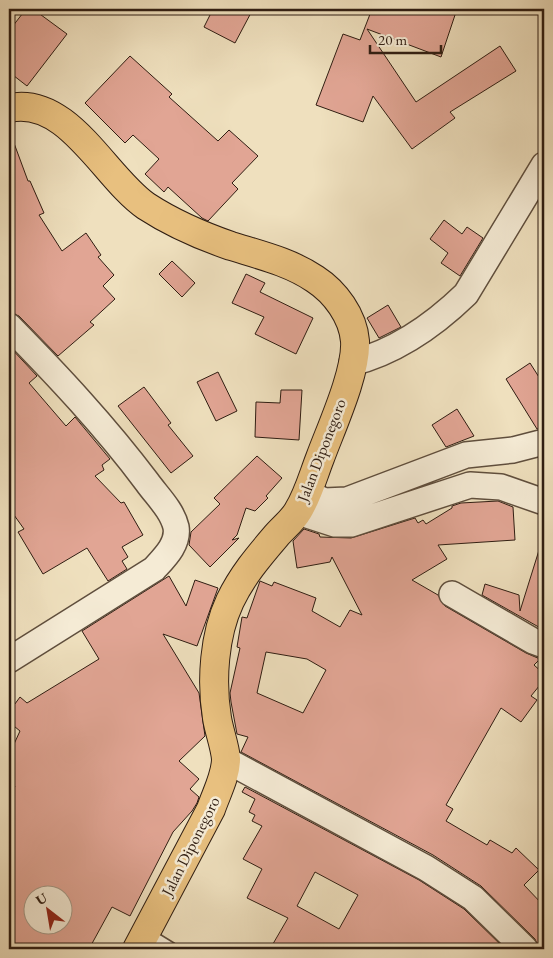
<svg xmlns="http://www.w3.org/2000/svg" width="553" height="958" font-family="'EB Garamond',serif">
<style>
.building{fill:#e1a594;stroke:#2f1d12;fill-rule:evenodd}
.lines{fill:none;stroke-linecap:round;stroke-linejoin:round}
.lane-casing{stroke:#5f4e3d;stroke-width:15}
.street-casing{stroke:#5f4e3d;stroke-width:28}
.highway-casing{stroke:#2f1d12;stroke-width:30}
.lane{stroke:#f5ebd5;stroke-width:12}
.street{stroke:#f5ebd5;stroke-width:25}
.highway{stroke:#e8c07f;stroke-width:28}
.labels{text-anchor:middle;stroke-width:5;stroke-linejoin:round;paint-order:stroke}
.street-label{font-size:16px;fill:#2f1d12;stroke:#f5ebd5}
</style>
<rect width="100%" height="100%" fill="#efe0be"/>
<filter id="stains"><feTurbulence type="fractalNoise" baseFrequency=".004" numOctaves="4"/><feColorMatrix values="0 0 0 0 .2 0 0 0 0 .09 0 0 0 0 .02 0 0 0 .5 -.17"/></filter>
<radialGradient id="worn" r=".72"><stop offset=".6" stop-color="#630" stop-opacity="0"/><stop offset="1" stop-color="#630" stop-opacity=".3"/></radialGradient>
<!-- building -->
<path class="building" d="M26 9H33L67 34 27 86 9 72V31Z
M213 9H253L235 43 204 27Z
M372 9H457L441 57 367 29 416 102 500 46 516 71 450 112 455 118 412 149 373 96 363 122 316 105 343 34 360 40Z
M130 56 172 94 169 97 218 141 229 130 258 156 232 183 238 189 208 221 202 218 168 187 164 192 145 174 159 159 133 135 125 143 85 103Z
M9 135H11L28 181H30L44 213 39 215 62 251 86 233 101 255 98 257 114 275 103 286 115 299 90 322 94 325 58 356 19 316 9 312Z
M444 220 462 234 467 227 483 238 460 276 441 263 448 253 430 239Z
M172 261 195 283 182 297 159 274Z
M246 274 265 283 260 292 313 318 296 354 255 334 264 317 232 303Z
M388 305 401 327 379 338 367 318Z
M9 346 37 376 29 383 66 426 75 417 110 459 102 465 104 470 95 476 121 503 124 502 143 535 122 547 128 557 122 561 127 569 108 581 87 548 43 574 18 532 24 529 9 508Z
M530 363 544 385V428L537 429 506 379Z
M218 372 237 411 216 421 197 382Z
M144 387 171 423 168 425 193 456 171 473 118 406Z
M281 390H302L299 440 255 437 256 402 280 403Z
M457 409 474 436 446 447 432 425Z
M257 456 282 478 266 496 268 498 255 511 246 508 237 535 232 540 239 538 210 567 189 545 191 532 220 504 214 498Z
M498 501 513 507 515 540 438 545 447 559 412 580 438 595 445 606 526 653 540 659 534 665 544 674V680L531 696 537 700 521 722 501 708 446 805 453 809 446 821 487 845 490 840 512 853 516 848 539 870 524 885 544 906V949H539L535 939 481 886 433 855 241 752 248 737 237 734 231 702 230 693 240 648 237 647 242 617 247 618 260 581 272 586 274 582 316 598 312 611 340 627 350 610 362 615 332 557 330 562 297 568 293 541 304 529 319 534 320 537 351 538 415 518 418 523 423 520 426 524 452 508V506L461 503ZM266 652 307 659 326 670 303 713 257 693Z
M540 547H544V630L482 595 485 584 519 595 520 611Z
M169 576 186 606 195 580 218 588 197 646 163 634 199 693 205 736 179 761 199 779 190 789 199 797 197 803 192 811 173 832 130 916 112 907 89 949H9V799L15 786 9 783V755L20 731 9 722V712L20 697 27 703 99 659 82 631ZM32 896H62V926H32Z
M245 787 419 880 464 909 505 949H270L288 918 247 898 262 869 243 859 262 826 252 821 255 815 249 812 255 799 242 792ZM315 872 358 895 339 929 297 906Z"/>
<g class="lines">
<defs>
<path id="lane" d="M145 933 171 949"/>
<path id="street" d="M9 326C58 376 105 426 147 482 157 496 172 510 176 527 179 544 164 558 154 569L9 660
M352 363C395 352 434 325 466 294L544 165
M307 492 324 501 347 500 466 455 513 450 544 442
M298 512 335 524H351L470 485 501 487 544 502
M452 594 533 641 544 645
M226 760 426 868 473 898 525 949"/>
<path id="highway" d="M9 108C68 95 105 178 146 206 172 223 202 236 231 246 260 255 290 262 315 279 335 292 353 316 355 341 357 372 331 428 320 458 313 476 308 495 298 511 293 520 283 528 276 536 258 557 242 576 230 601 214 635 211 681 217 718 219 731 225 746 226 759 226 776 216 794 211 809L137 949"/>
</defs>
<!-- lane casing -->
<use href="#lane" class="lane-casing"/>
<!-- street casing -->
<use href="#street" class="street-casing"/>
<!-- highway casing -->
<use href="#highway" class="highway-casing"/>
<!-- lane -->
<use href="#lane" class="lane"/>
<!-- street -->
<use href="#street" class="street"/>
<!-- highway -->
<use href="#highway" class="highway"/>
</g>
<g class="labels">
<!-- street labels -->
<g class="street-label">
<text transform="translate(321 450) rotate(-69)" y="6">Jalan Diponegoro</text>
<text transform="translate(190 846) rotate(-63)" y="6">Jalan Diponegoro</text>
</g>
</g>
<!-- margin -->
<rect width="553" height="958" fill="none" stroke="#efe0be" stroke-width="30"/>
<rect x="10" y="10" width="533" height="938" fill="none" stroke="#2f1d12" stroke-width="2.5"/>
<rect x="15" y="15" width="523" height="928" fill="none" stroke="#2f1d12"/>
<!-- north arrow -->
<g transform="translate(48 910) rotate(329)"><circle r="24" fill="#f5ebd5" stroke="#a69987"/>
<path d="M0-4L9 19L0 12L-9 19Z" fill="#8f2418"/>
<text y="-8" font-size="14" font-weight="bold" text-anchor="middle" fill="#2f1d12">U</text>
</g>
<!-- scale -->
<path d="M370 45v8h71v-8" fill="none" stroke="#2f1d12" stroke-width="2.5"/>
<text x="378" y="45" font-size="15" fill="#2f1d12" stroke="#f5ebd5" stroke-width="4" paint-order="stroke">20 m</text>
<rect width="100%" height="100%" filter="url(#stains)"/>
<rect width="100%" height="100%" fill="url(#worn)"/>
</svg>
